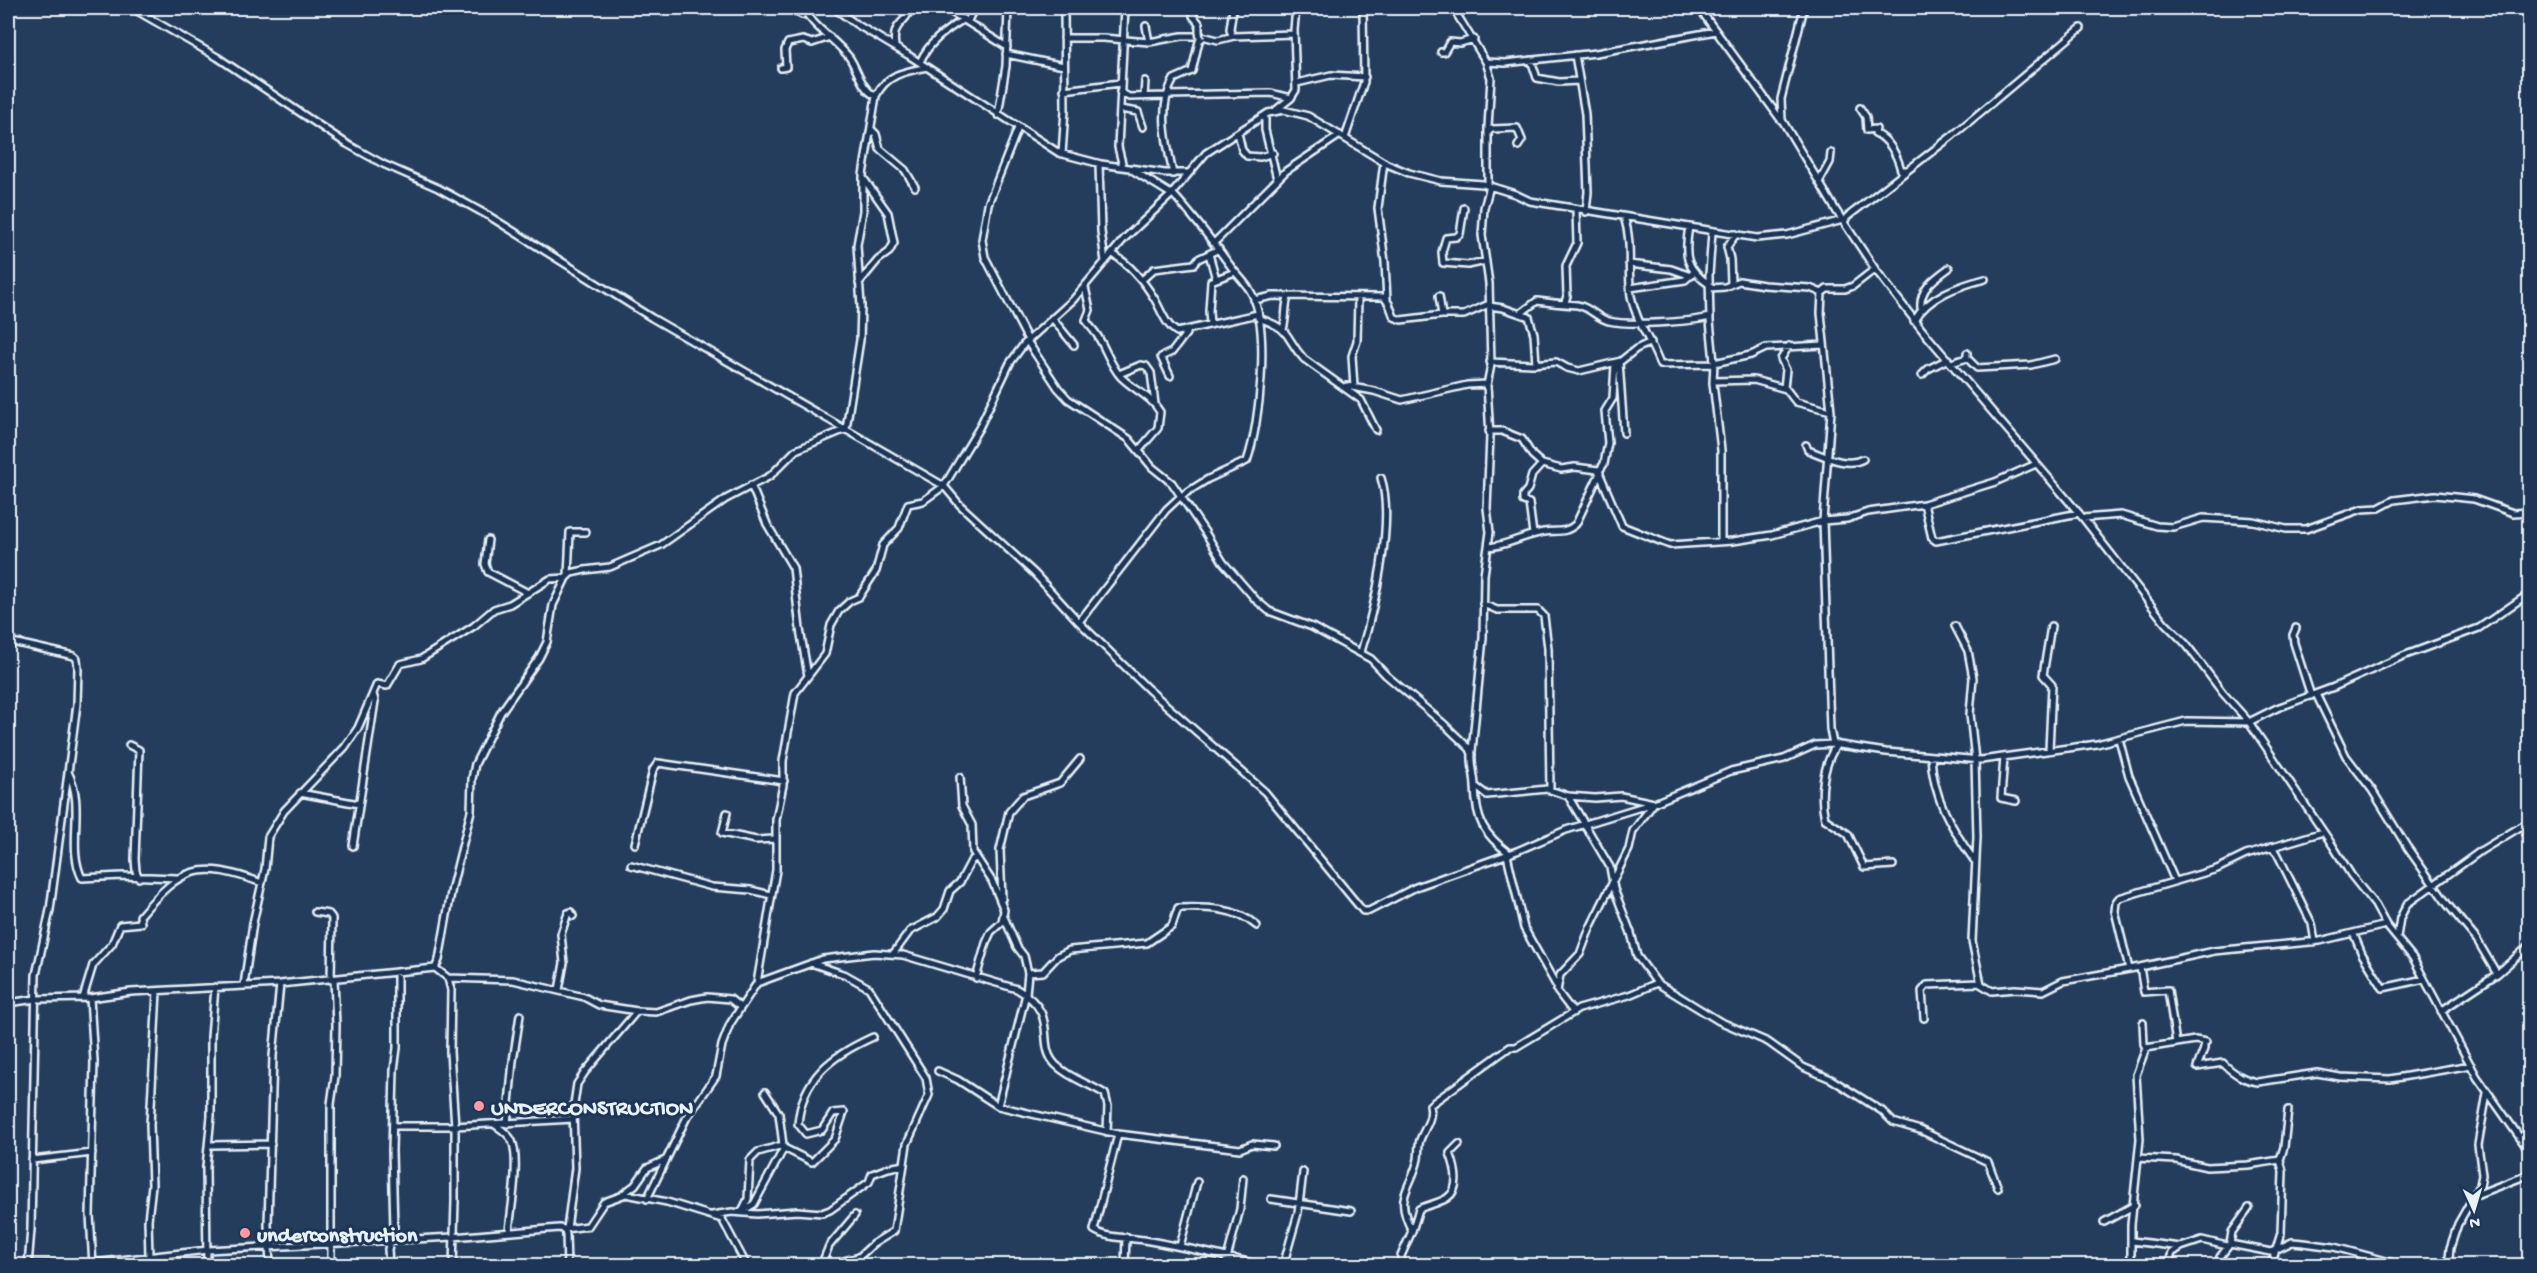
<svg xmlns="http://www.w3.org/2000/svg" width="2537" height="1273" font-family="'Gochi Hand',sans-serif">
<style>
.lines{fill:none;stroke-linecap:round;stroke-linejoin:round}
.minor-casing{stroke:#e8f1f8;stroke-width:10}
.minor{stroke:#1d3557;stroke-width:5}
.minor-bridge-casing{stroke:#e8f1f8;stroke-width:10;stroke-linecap:butt}
.minor-bridge{stroke:#1d3557;stroke-width:5}
.poi-dot{fill:#ff9aa2;stroke:#1d3557;stroke-width:2}
.labels{text-anchor:middle;stroke-width:6;stroke-linejoin:round;paint-order:stroke}
.poi-label{font-size:22px;font-weight:bold;fill:#e8f1f8;stroke:#1d3557;text-anchor:start}
</style>
<rect width="100%" height="100%" fill="#253d5d"/>
<filter id="ink" filterUnits="userSpaceOnUse"><feTurbulence type="fractalNoise" baseFrequency=".0167" numOctaves="2"/><feDisplacementMap in="SourceGraphic" scale="12" xChannelSelector="R" yChannelSelector="G"/><feConvolveMatrix kernelMatrix="1 2 1 2 8 2 1 2 1" color-interpolation-filters="sRGB"/></filter>
<g filter="url(#ink)">
<g class="lines">
<defs>
<path id="minor" d="M132 8 217 57 347 144 383 164 438 188 489 216 652 318 944 486 960 505 1034 573 1079 622 1148 689 1265 792 1363 911H1369L1416 887 1517 851 1566 830 1654 803 1731 771 1784 759 1815 745 1833 744 1886 752 1981 760 2097 744 2186 721 2249 722 2277 708 2334 687 2403 656 2479 628 2530 593
M779 8 791 9 802 15
M803 8C813 27 835 39 849 57 857 68 862 91 876 96
M834 8 856 24 908 55 1059 153 1101 164 1165 173H1188
M945 8 1007 47
M1195 8 1193 16 1199 23V32
M1453 8 1486 62 1491 78 1488 127V186
M1699 8 1781 120
M1804 8 1781 99 1782 120 1837 212 1875 269 1923 331 2083 518 2165 623 2186 644 2223 693 2249 722 2333 846 2351 875 2375 905 2386 925 2413 958 2477 1077 2530 1152
M1457 12 1468 8
M968 21 974 8
M1146 26 1149 42
M1232 36 1230 29 1233 8
M1064 38H1103L1149 42 1182 36H1202L1218 40 1234 36 1294 34
M895 46C891 21 908 24 910 8
M1441 52H1444L1450 42 1460 43 1474 39
M1006 54 1064 66
M1575 55 1585 114 1588 192 1586 212
M1531 60 1537 78 1559 82 1579 81
M920 62C929 42 945 31 964 19
M1486 62 1505 63 1596 53 1716 31
M781 68 786 67 785 50 788 43 803 40 812 43 830 37
M1297 83 1331 75 1365 77
M1064 90 1120 83
M1120 92 1129 97 1166 96
M1167 95 1271 93 1291 98
M1144 97 1145 81
M1860 108 1866 117 1867 130 1876 129 1875 133C1890 140 1897 155 1901 170H1907
M1120 109 1138 112 1143 127
M1276 110 1291 98 1296 90 1294 30 1296 8
M998 115 1006 66 1008 8
M1265 115V130L1277 179
M1018 128 988 204 982 240 985 257 1028 340
M871 129 876 134 880 149 905 170 915 187
M1488 132 1492 129 1517 128 1522 140 1518 146
M1238 133 1242 150 1247 156 1260 157 1273 153
M1345 138 1364 82 1363 8
M1062 154 1065 110 1064 8
M1384 162 1378 208 1385 262 1387 300
M1099 164 1101 231 1105 262
M1123 167 1118 147 1125 8
M1132 170 1171 194
M1173 174C1167 144 1157 107 1174 79L1192 71 1199 41 1203 37
M1819 182 1830 162 1831 153
M1464 208 1460 234 1456 237 1446 238 1442 252 1443 263 1468 265 1486 261
M1624 217C1633 243 1627 270 1631 296 1636 322 1652 342 1660 365L1714 364
M1844 222 1847 217 1952 136 2081 28
M1689 227C1684 256 1685 268 1710 285
M1712 232 1709 275 1710 321 1714 362 1713 383 1721 450V541
M1214 243 1286 171 1340 135
M1113 254C1130 265 1143 280 1154 298 1161 309 1165 325 1177 332L1258 314
M1209 254 1216 279
M1629 264 1671 269 1691 276
M1142 280 1154 269 1194 264 1198 259 1219 249
M859 283 878 260 889 252 894 243 888 213 864 179
M1731 283 1730 259 1727 247 1736 234
M1085 287 1090 310 1086 320C1089 326 1094 330 1097 335 1106 349 1110 365 1121 377 1134 390 1151 396 1160 412L1158 428 1140 449
M1630 288 1685 280 1693 273
M1710 288 1725 287 1739 281 1764 285 1810 288 1822 293
M1439 296 1442 315
M1254 300 1273 296 1384 297 1389 304 1394 317 1401 320 1442 315H1464L1489 304
M1565 302 1567 296 1566 266 1577 243 1576 210
M1489 306 1503 308 1529 317 1534 334 1536 364
M1921 308C1919 289 1935 278 1949 268
M1521 313 1537 301C1551 303 1563 304 1577 305 1590 307 1598 319 1609 321 1629 326 1689 322 1710 317
M1052 318 1074 345
M1258 318C1294 330 1283 336 1304 359L1361 400 1376 430
M1914 321C1928 296 1958 286 1985 279
M1210 325 1209 311 1211 281 1235 272
M1283 329C1287 318 1284 303 1289 296
M1027 341 1058 388 1068 399 1129 439 1152 467 1172 483 1205 532 1223 562 1256 600 1269 611 1312 627 1371 659 1386 675 1444 724 1470 749 1472 754C1471 765 1475 776 1475 787 1476 820 1483 834 1510 854
M1967 358 1977 368 2031 365 2055 359
M1490 362 1532 364 1556 362 1567 368 1579 371 1621 361 1636 349 1651 342
M1619 362 1624 433
M1714 363 1751 355 1766 348 1824 345
M1951 363 1967 358V353
M1119 374 1141 365 1146 366 1151 373 1155 404
M1922 375 1928 369 1948 359
M1170 376 1161 357 1172 352 1188 331
M1713 381 1754 380 1786 389 1796 402 1831 411
M1346 386 1374 391 1402 400 1467 385 1487 384
M1354 387 1352 356 1357 341 1358 298
M1784 388 1786 370 1781 359 1789 346
M1489 431H1502L1522 439 1532 455 1542 464 1561 469 1575 467 1598 470 1622 526 1670 545 1733 541 1772 535 1823 521 1847 519 1868 512 1924 504 1995 482 2036 464
M1806 445 1808 450C1825 456 1846 468 1863 459
M1599 471 1604 464 1608 443 1605 411 1613 398 1615 364
M751 485 767 524 793 568 800 629 808 676
M1924 504 1932 538 1936 541 2079 513
M2083 518 2121 515 2157 526 2173 527 2203 518 2253 521 2286 529H2306L2362 509 2379 508 2394 500 2435 495 2474 499 2513 513 2530 512
M1533 534 1529 503 1523 501V495L1528 489 1532 475 1542 464
M488 540 485 564 488 572 528 593
M1488 547C1507 546 1524 535 1544 532 1557 530 1565 534 1576 524L1600 473
M568 576 570 532H586
M1483 604 1497 610H1538L1544 616 1548 648 1550 789
M1079 622 1166 510 1181 496 1208 479 1247 461C1260 424 1270 329 1252 294 1247 284 1239 277 1232 268 1213 242 1194 217 1172 193
M1955 626 1968 651 1973 678 1970 714 1975 760 1977 837 1972 941 1981 984
M2296 628 2293 635 2294 643 2311 696
M8 641 74 656 77 659 78 668 77 704 50 910 36 975 31 1229 28 1266
M1361 652C1374 609 1395 521 1381 478
M2316 694 2346 756 2372 790 2407 847 2448 905 2477 940 2497 974
M2119 739 2129 776 2175 881
M1833 744 1830 729 1823 521 1831 411 1821 313 1822 293 1827 289H1845L1853 286 1875 269
M1837 744C1823 765 1819 794 1825 819L1848 834 1864 867 1893 865
M129 745 139 750 135 859 136 871 139 878
M2049 750 2052 685 2043 675 2051 626
M1472 751 1483 638 1484 575 1490 532 1487 508 1490 436 1487 385 1491 365 1489 283 1482 235 1484 208 1490 186
M1931 757C1933 797 1951 828 1974 860
M2004 757 2001 798 2016 801
M68 772C86 806 66 846 82 878L122 876 177 878
M960 777 962 806 972 825 973 852 992 881 1004 910 1002 922 991 932 986 943 976 978
M1475 786 1487 795 1547 789 1568 796 1595 798 1621 796 1654 803 1633 831 1629 849 1590 928 1580 954 1560 975 1557 991 1573 1012
M300 793 359 804
M1568 796 1610 867 1614 889 1631 933 1637 956 1657 983 1719 1021 1768 1042 1803 1067 1831 1079 1882 1111 1893 1122 1920 1130 1988 1162 1998 1188
M727 813 722 833 756 840 775 839
M635 844 653 770 658 763 784 781
M353 846 375 701 373 694
M2271 847 2277 853 2312 924 2315 942
M1507 855 1524 928 1556 985
M631 865 712 887 751 890 771 895
M1002 899 1000 850 1009 812 1023 796 1060 783 1080 759
M315 912 329 914 332 918 331 980
M1004 917 1017 947 1024 956 1028 973 1026 994 998 1106 1118 1134
M2354 935 2362 954 2383 988 2424 979
M2397 937 2400 918 2407 904 2482 850 2530 821
M893 954 910 931 937 917 944 909 950 891 960 882 971 861 976 857
M811 963 846 975 869 988 926 1078 929 1095 907 1144 894 1231 873 1244 859 1257 843 1261 835 1266
M2140 967 2144 992 2168 990 2176 1043
M435 968 448 978 451 990 450 1052 455 1126V1201L453 1266
M2129 969 2115 911 2116 902 2119 898 2217 869 2246 855 2323 832
M1028 973 1043 972 1058 956 1070 950 1147 943 1172 926 1178 908C1206 907 1236 907 1257 926
M448 978 513 980 584 997 599 1005 637 1011 656 1012 691 1000 707 997 730 999 740 1007
M757 983 823 959 874 953 903 955 1017 989C1062 1015 1034 1043 1056 1065 1069 1078 1090 1084 1105 1094L1108 1106 1107 1132
M244 985 253 923 265 869 268 837 284 811 345 747 358 728 377 684 387 686 400 664 421 659 474 626 494 609 510 604 550 579 566 578
M559 990 564 963 561 934 568 913 571 912 573 916
M83 998 93 965 112 944 120 925 141 923 140 916C182 866 200 860 262 883
M90 998 94 1061 90 1215 93 1266
M8 1003 36 999 90 998 131 992 280 984 435 968 439 960 452 887 471 811 472 779 475 764 501 712 539 658 547 642 553 605 566 578 571 573 585 570 610 567 661 545 726 499 770 476 796 450 846 429 860 340 861 306 857 245 863 211V175L876 96C886 74 906 71 928 67
M2441 1011 2497 974 2530 945
M1924 1018 1922 991 1927 985 1979 983 1992 991 2015 989 2043 991 2063 981 2140 967 2214 951 2320 941 2386 925
M2146 1048 2195 1040 2206 1042 2204 1044V1049L2197 1067 2223 1063C2233 1074 2247 1081 2258 1082L2317 1073 2340 1077 2390 1079 2471 1065
M938 1071 958 1080 998 1106
M507 1124 513 1061 520 1015
M495 1125C501 1129 509 1134 512 1141 520 1160 511 1210 509 1231
M393 1126H455L573 1119
M209 1145 271 1144
M2138 1158 2176 1160 2207 1167 2248 1165 2280 1160 2284 1147 2288 1110
M32 1160 92 1153
M623 1194 635 1185 647 1168 665 1160
M2473 1196 2530 1174
M647 1199 686 1119 716 1076 722 1045 730 1024 757 983 776 870V820L783 785V761L795 693 825 654 831 625 839 611 850 601 859 597 876 571 883 545 899 528 908 504 923 501 944 486 979 428 1010 363 1024 344 1073 300 1124 239 1170 196 1206 153 1268 113 1284 110 1308 116 1387 164 1409 173 1441 181 1483 184 1515 194 1530 201 1757 238 1787 235 1843 220
M1271 1199 1351 1211
M742 1211 748 1199 750 1160 758 1152 783 1145 779 1114 765 1092
M741 1212 754 1204 784 1148 812 1162 835 1139 844 1112 833 1113 822 1130 806 1134 798 1124C802 1077 833 1055 873 1037
M712 1215 732 1212 757 1214 797 1211 822 1213 830 1210 869 1182 872 1174 888 1168 904 1165
M2104 1222 2135 1205
M565 1229 588 1226 604 1202 626 1194 667 1202 722 1219 747 1266
M567 1229 575 1168 573 1111 577 1084 585 1072 637 1011
M1412 1231 1419 1209C1428 1205 1439 1203 1447 1198 1462 1188 1455 1166 1450 1153L1459 1144
M2132 1241 2181 1247 2202 1240 2227 1246
M2230 1244 2232 1232 2249 1208
M1180 1246 1197 1182
M149 1256 148 1220 152 1185 150 1125 157 991
M2220 1257 2230 1244 2271 1252 2292 1242 2304 1243 2334 1247 2405 1266
M8 1265 93 1263 208 1250 453 1237 559 1228 564 1229 566 1234 567 1266
M207 1266 206 1167 211 1116V1037L215 987
M270 1266 268 1224 273 1056 280 984
M331 1266V1104L335 1076 336 1025 334 979
M389 1266 388 1249 394 1229 392 1151 394 1070 397 1048V973
M821 1266 829 1246 855 1215
M1125 1266 1126 1237
M1225 1266 1240 1209 1243 1178
M1264 1266C1224 1256 1184 1247 1144 1240 1128 1237 1107 1239 1094 1230L1118 1134 1240 1149 1252 1144 1274 1146
M1283 1266 1298 1213 1303 1172
M1401 1266V1256L1412 1231C1393 1194 1411 1191 1418 1159 1419 1153 1418 1146 1420 1140 1425 1127 1433 1119 1430 1105L1510 1047H1516L1579 1009 1629 995 1657 983
M2131 1266V1225L2140 1139 2136 1075 2146 1048 2144 1044 2143 1023
M2168 1266 2172 1253 2181 1247
M2271 1266 2281 1233 2283 1171 2280 1160
M2426 1266 2448 1261
M2448 1266 2450 1248 2458 1224 2480 1185 2482 1175 2478 1145 2487 1093"/>
</defs>
<!-- minor casing -->
<use href="#minor" class="minor-casing"/>
<!-- minor -->
<use href="#minor" class="minor"/>
<defs>
<path id="minor-bridge" d="M1199 32 1200 38"/>
</defs>
<!-- minor-bridge casing -->
<use href="#minor-bridge" class="minor-bridge-casing"/>
<!-- minor-bridge -->
<use href="#minor-bridge" class="minor-bridge"/>
</g>
</g>
<!-- markers -->
<g class="poi-dot">
<circle cx="479" cy="1106" r="6"/>
<circle cx="245" cy="1233" r="6"/>
</g>
<g class="labels">
<!-- poi labels -->
<g class="poi-label">
<text x="491" y="1114">UNDERCONSTRUCTION</text>
<text x="257" y="1241">underconstruction</text>
</g>
</g>
<!-- margin -->
<rect width="2537" height="1273" fill="none" stroke="#1d3557" stroke-width="30"/>
<rect x="15" y="15" width="2507" height="1243" fill="none" stroke="#e8f1f8" stroke-width="2" filter="url(#ink)"/>
<!-- north arrow -->
<g transform="translate(2474 1210) rotate(176)" stroke="#1d3557" stroke-width="4.5" paint-order="stroke">
<path d="M0-4.5L10 22L0 15L-10 22Z" fill="#e8f1f8"/>
<text y="-9" font-size="16" font-weight="bold" text-anchor="middle" fill="#e8f1f8">N</text>
</g>
</svg>
